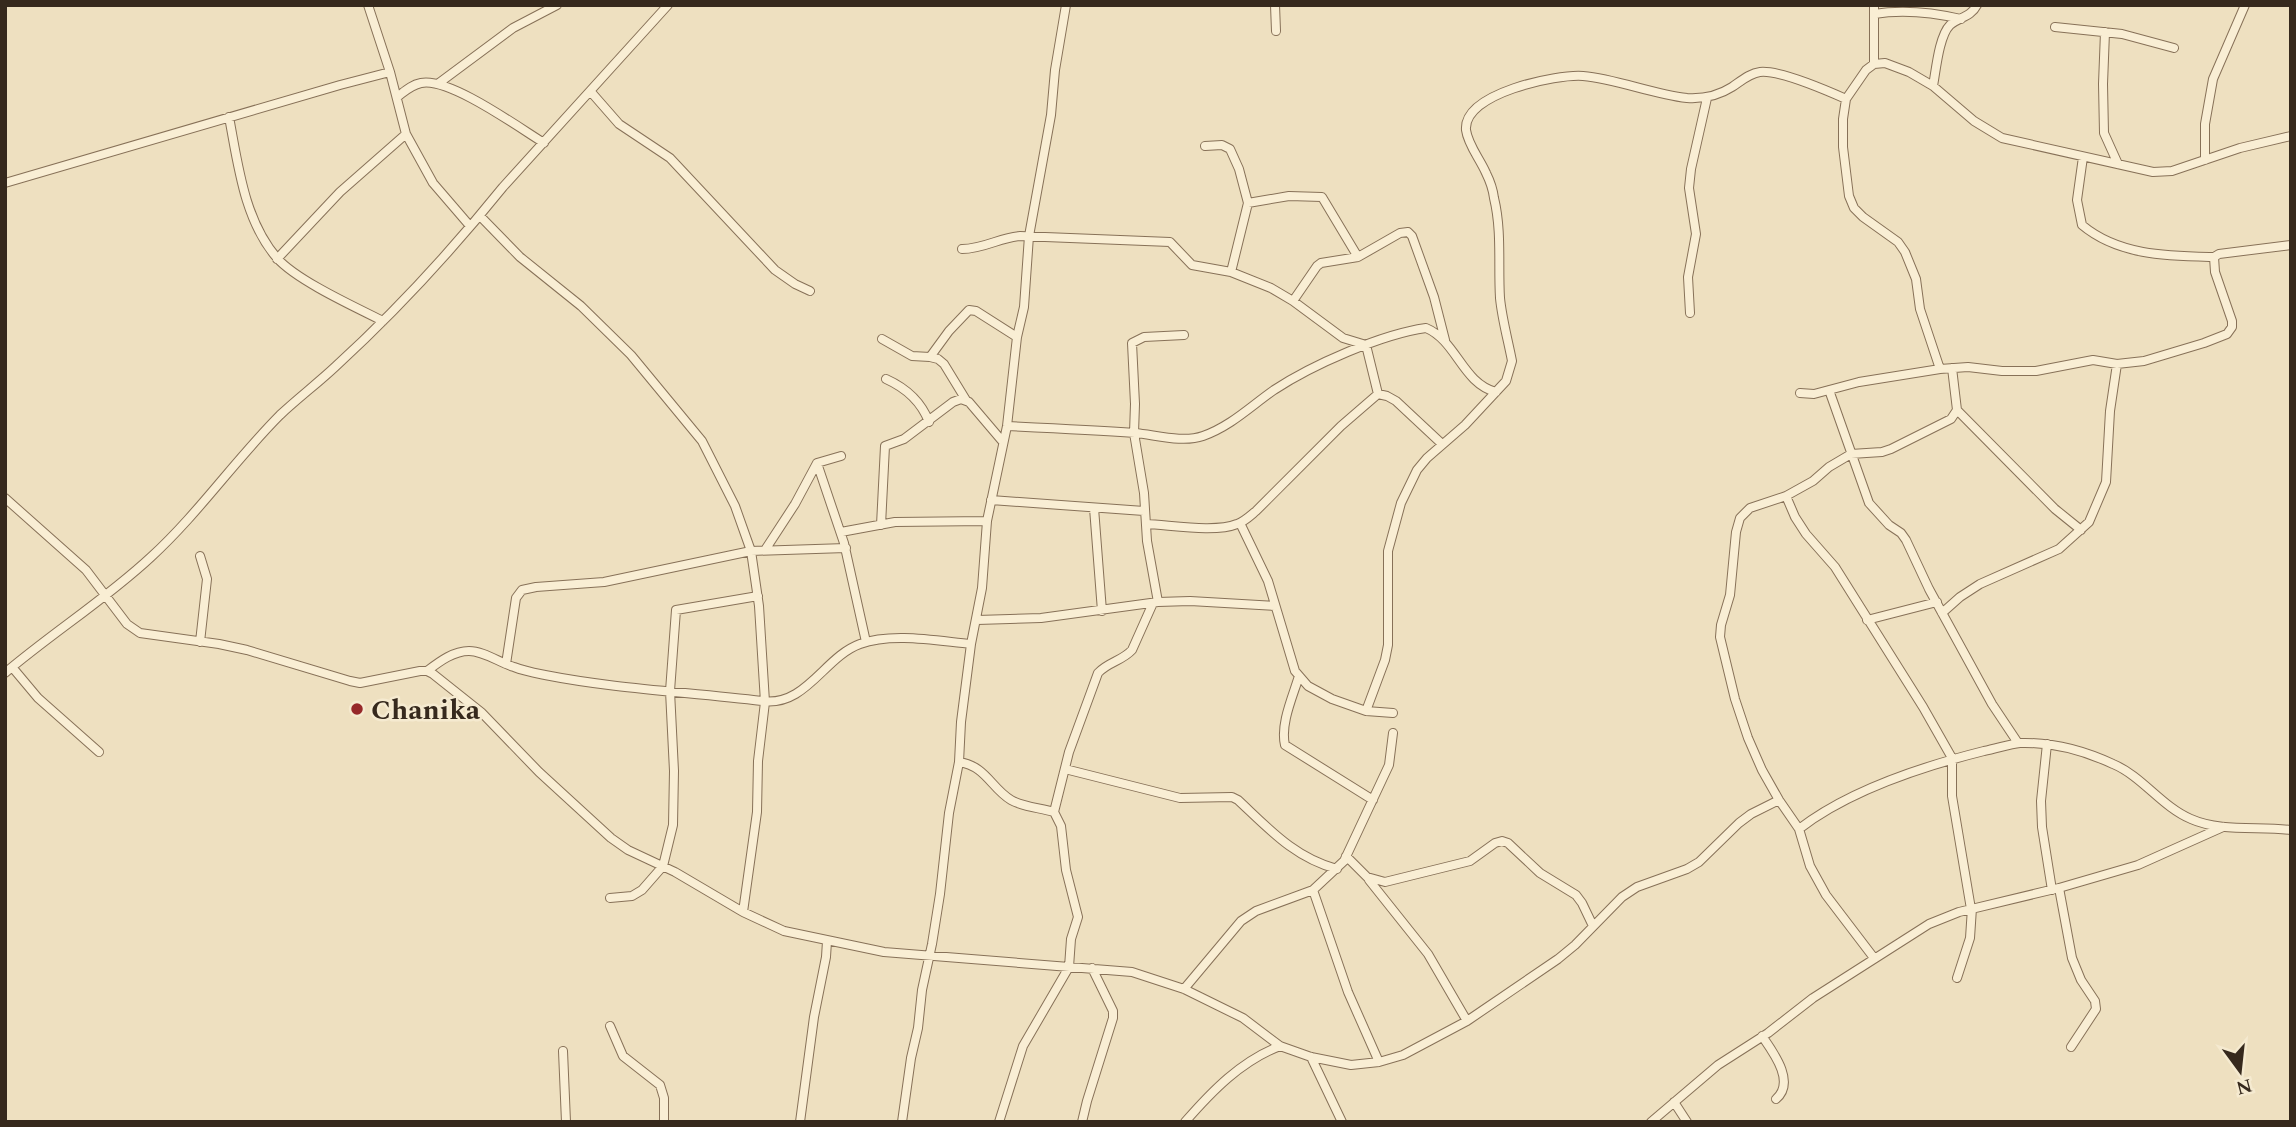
<svg xmlns="http://www.w3.org/2000/svg" width="2296" height="1127" font-family="Spectral,serif">
<style>
.lines{fill:none;stroke-linecap:round;stroke-linejoin:round}
.minor-casing{stroke:#877158;stroke-width:10}
.minor{stroke:#f9eed4;stroke-width:8}
.poi-dot{fill:#962829;stroke:#f5ead0;stroke-width:2.5}
.labels{text-anchor:middle;stroke-width:5;stroke-linejoin:round;paint-order:stroke}
.poi-label{font-size:28px;font-weight:bold;fill:#36291d;stroke:#f5ead0;text-anchor:start}
</style>
<rect width="100%" height="100%" fill="#eee0c0"/>
<g class="lines">
<defs>
<path id="minor" d="M368 5 390 72 406 134 433 183 470 226
M1275 5 1276 31
M1874 5V64
M1874 14C1904 9 1931 12 1961 19
M2055 27 2122 34 2174 48
M2105 32 2103 84 2104 133 2118 164
M439 83 513 28 557 5
M1933 86C1936 70 1939 36 1950 25 1959 17 1971 17 1977 5
M591 92 619 124 670 158 775 270 795 284 810 291
M397 97C405 91 411 85 421 83 449 77 518 127 544 143
M229 117C238 164 244 220 277 258 296 280 355 307 383 321
M1205 146 1222 145 1230 149 1239 169 1248 203 1231 272
M2083 157 2077 200 2082 225C2119 256 2169 256 2214 257
M2205 160V124L2213 79 2245 5
M5 183 340 85 390 72
M1248 203 1289 196 1322 197 1358 257
M480 216 520 257 581 306 631 355 702 441 735 506 751 551 759 606 765 702 758 761 757 812 743 912
M962 249C984 249 1001 237 1020 236L1170 242 1192 265 1231 272 1271 288 1293 301 1343 338 1366 345 1378 394
M277 259 340 192 406 134
M1293 301 1317 266 1321 263 1358 257 1400 233 1408 232 1412 236 1434 297 1445 340
M1690 313 1688 277 1696 234 1689 188 1691 169 1707 98
M882 339 912 356 930 357 938 359 944 364 966 400
M930 357 949 331 969 310 976 311 1017 337
M1940 369 1920 309 1916 279 1905 252 1898 242 1863 217 1854 208 1849 196 1843 147V119L1846 99 1866 70 1874 64 1885 63 1909 72 1933 86 1974 121 2002 138 2153 172 2172 171 2240 148 2291 136
M886 379C906 388 921 401 929 422
M1829 390 1869 503 1889 525 1901 533 1906 540 1929 589 1992 704 2018 743
M1800 393 1814 394 1859 382 1940 369 1968 367 2002 371H2036L2093 360 2117 364 2144 361 2204 343 2227 334 2232 327V321L2215 272 2214 257 2219 254 2291 245
M1957 410 2055 509 2081 530
M1007 426C1050 428 1093 430 1135 433 1156 435 1183 443 1203 436 1231 426 1251 406 1274 390 1312 365 1382 334 1426 328 1457 341 1462 383 1496 392
M817 463 844 543 866 642
M1786 496 1795 517 1806 534 1835 567 1923 707 1952 758V796L1971 909
M5 498 86 570 127 624 140 633 219 644 247 650 350 681 360 683 420 671H427L433 674 482 713 539 772 611 838 628 850 675 872 743 912 784 931 884 952 1132 972 1184 989 1243 1018 1280 1046 1311 1057 1351 1065 1379 1062 1403 1055 1467 1021 1558 959 1575 945 1622 897 1637 887 1687 869 1699 862 1739 823 1751 814 1779 800
M991 500 1144 511
M1094 508 1102 611
M1240 523 1268 581 1295 671 1308 686 1332 699 1366 711 1393 713
M1146 524C1171 525 1215 533 1237 524 1244 522 1250 516 1256 511L1341 426 1378 394 1387 396 1396 401 1442 444
M881 525 885 446 904 439 953 402 961 399 969 402 1003 442
M841 532 895 522 987 521
M765 550 795 504 817 463 841 456
M1158 602 1147 541 1144 493 1134 433 1135 404 1132 343 1144 337 1184 335
M1942 613 1960 597 1980 584 2059 549 2089 522 2106 482 2110 411 2117 364
M977 620 1041 618 1158 602 1190 601 1275 606
M1867 620 1937 602
M200 642 207 579 200 556
M506 664 516 598 522 590 536 587 604 582 751 551 846 548
M12 667 38 698 99 752
M427 671C439 662 453 651 469 651 484 651 500 663 514 667 524 671 535 673 545 675 616 689 690 692 762 701 806 707 824 657 860 644 892 632 938 641 971 644
M5 673C52 633 106 599 151 557 198 514 235 460 280 415 298 398 318 383 336 366 395 312 453 249 503 187L668 5
M1299 676C1293 696 1280 724 1285 745L1373 800
M1366 711 1385 660 1388 645V551L1401 503 1417 470 1427 458 1465 425 1506 381 1512 361C1508 340 1502 319 1500 298 1498 265 1502 231 1494 198 1493 190 1490 181 1486 173 1480 159 1468 145 1466 130 1463 93 1557 74 1583 76 1617 79 1652 94 1687 98 1704 99 1718 96 1732 87 1741 81 1750 73 1760 72 1779 70 1828 91 1846 99
M2047 744 2041 801 2042 827 2052 890
M959 762C986 766 991 788 1011 800 1023 807 1041 808 1054 812L1061 826 1066 870 1078 917 1071 939 1069 967 1023 1046 999 1122
M1065 769 1180 798 1232 797 1238 800C1269 829 1295 858 1337 869
M1054 812 1069 752 1098 673C1108 662 1122 661 1132 650L1153 603
M1799 829C1848 791 1924 766 1984 751 1996 749 2009 744 2020 743 2052 742 2085 751 2113 764 2142 776 2162 807 2191 819 2220 832 2259 826 2291 830
M1346 856 1367 877 1385 882 1470 861 1495 843 1502 841 1508 843 1540 873 1576 895 1582 903 1593 926
M1369 880 1428 954 1467 1021
M2059 888 2072 958 2081 980 2095 1001 2096 1009 2071 1047
M1313 890 1348 992 1379 1062
M610 898 632 896 642 890 663 866 673 825 674 771 670 691 676 610 758 596
M1874 958 1826 895 1810 866 1799 829 1779 800 1762 770 1748 738 1735 699 1720 637 1721 625 1730 595 1736 532 1740 518 1750 508 1786 496 1813 481 1829 467 1851 454 1882 452 1891 449 1951 419 1957 410 1952 368
M1957 978 1970 938 1972 908
M1184 989 1241 921 1256 911 1313 890 1344 861 1389 765 1393 733
M610 1026 623 1056 660 1085 664 1098V1122
M1762 1036C1773 1052 1796 1082 1776 1099
M563 1051 566 1122
M1311 1057 1342 1122
M1674 1102 1687 1122
M800 1122 814 1017 826 957 827 941
M902 1122 911 1058 918 1028 922 990 932 944 940 894 949 813 959 762 961 722 971 644 982 588 987 521 1007 426 1017 337 1024 307 1029 236 1051 115 1055 70 1066 5
M1082 1122 1087 1101 1113 1018V1011L1092 968
M1185 1122C1212 1091 1241 1061 1280 1046
M1651 1122 1718 1065 1768 1033 1813 998 1929 924 1959 912 2059 888 2138 865 2223 827"/>
</defs>
<!-- minor casing -->
<use href="#minor" class="minor-casing"/>
<!-- minor -->
<use href="#minor" class="minor"/>
</g>
<!-- markers -->
<circle class="poi-dot" cx="357" cy="709" r="7"/>
<g class="labels">
<!-- poi labels -->
<g class="poi-label">
<text x="371" y="719">Chanika</text>
</g>
</g>
<!-- border -->
<rect width="2296" height="1127" fill="none" stroke="#36291d" stroke-width="14"/>
<!-- north arrow -->
<g transform="translate(2240 1071) rotate(165)" stroke="#f5ead0" stroke-width="5" paint-order="stroke">
<path d="M0-5L12 26L0 18L-12 26Z" fill="#36291d"/>
<text y="-10" font-size="19" font-weight="bold" text-anchor="middle" fill="#36291d">N</text>
</g>
</svg>
